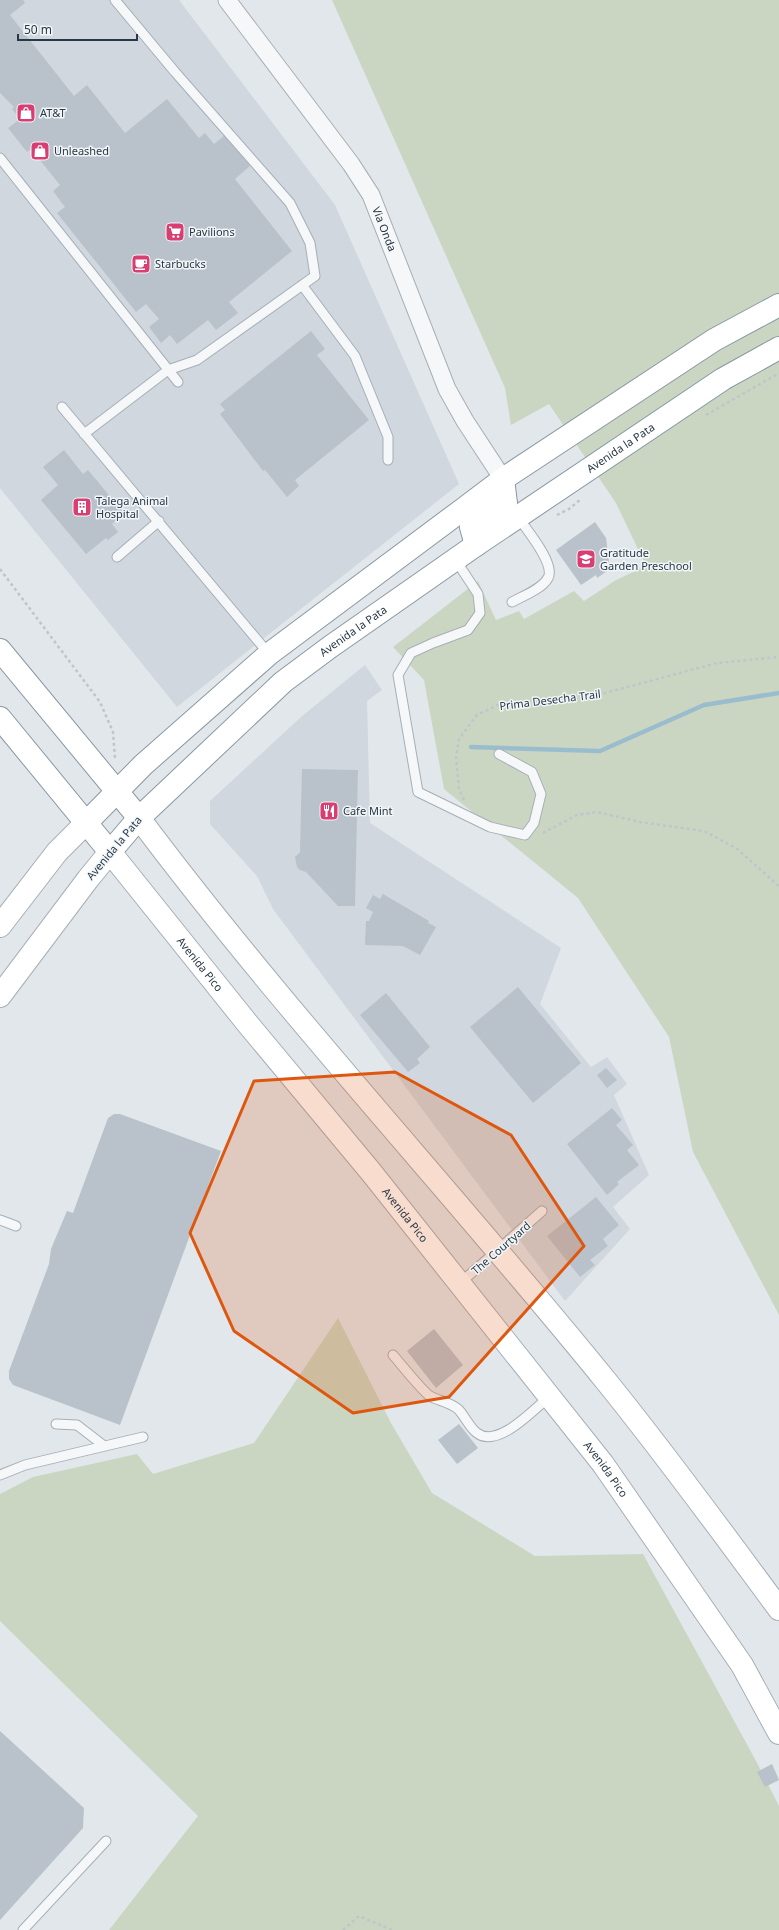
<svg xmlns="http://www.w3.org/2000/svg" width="779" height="1930" font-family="'Noto Sans',sans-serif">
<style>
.built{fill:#d0d7de}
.green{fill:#cbd6c2}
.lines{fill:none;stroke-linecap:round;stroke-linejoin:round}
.stream{stroke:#9abdce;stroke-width:4.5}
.building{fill:#b9c2ca}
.service-casing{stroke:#a6afb6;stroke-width:11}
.minor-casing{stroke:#a6afb6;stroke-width:19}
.secondary-casing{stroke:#a6afb6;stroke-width:24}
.trunk-casing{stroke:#8898a3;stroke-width:24}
.path{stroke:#c0c5ca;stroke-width:2.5;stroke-dasharray:3 3;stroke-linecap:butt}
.service{stroke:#f5f7f9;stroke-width:9}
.minor{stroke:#f5f7f9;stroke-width:17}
.secondary{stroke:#fff;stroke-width:22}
.trunk{stroke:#fff;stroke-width:22}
.marked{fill:#de570f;fill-opacity:0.2;stroke:#de570f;stroke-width:3;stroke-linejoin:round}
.labels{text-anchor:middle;stroke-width:3;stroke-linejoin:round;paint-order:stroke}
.poi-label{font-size:11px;fill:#283845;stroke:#f2f6f8;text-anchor:start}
.street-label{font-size:11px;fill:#283845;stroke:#f2f6f8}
</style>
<rect width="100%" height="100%" fill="#e2e7eb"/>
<!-- built -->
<path class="built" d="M0 0H179L335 205 459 484 177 707 0 488Z
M365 665 382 690 367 701 370 823 561 948 540 1004 591 1067 607 1057 627 1084 614 1095 649 1175 613 1207 630 1229 565 1301 273 909 257 876 210 824V801L301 717Z"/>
<!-- green -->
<path class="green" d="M332 0H779V1315L693 1152 669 1037 578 898 444 789 424 680 393 647 478 581 496 620 519 611 524 619 574 591 584 601 616 580 646 566 616 503 549 404 511 425 505 388Z
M338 1318 391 1423 432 1493 535 1556 643 1554 755 1759 779 1806V1930H109L198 1816 0 1621V1494L33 1477 137 1454 153 1474 254 1443Z"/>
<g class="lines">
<!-- stream -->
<path class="stream" d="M471 747 600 751 704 705 779 693"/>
</g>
<!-- building -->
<path class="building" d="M0 0H23L25 3 10 15 74 96 87 85 125 133 167 99 199 138 205 133 214 144 225 135 250 166 235 179 292 251 229 302 238 313 216 330 208 320 177 344 170 335 161 343 149 327 159 319 146 304 136 312 57 213 65 207 53 191 60 185 31 149 27 152 8 128 20 119 12 109 14 107 0 93Z
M311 331 325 349 317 355 369 420 295 480 299 486 287 497 265 470 263 471 220 414 225 410 220 404Z
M64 450 83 474 88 470 124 513 112 524 118 532 108 540 106 538 86 554 41 500 58 485 43 467Z
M595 522 606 538 610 569 597 578 596 575 581 585 556 550Z
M302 769 358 770 355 906H338L306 872 300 870 297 867 295 857 300 852Z
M383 894 429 921 428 923 436 927 420 955 403 946 365 945 366 921H369L373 912 366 908 373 895 380 899Z
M518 987 581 1063 533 1103 470 1027Z
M386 993 430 1047 417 1059 420 1063 408 1072 360 1015Z
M606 1068 617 1080 607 1088 597 1075Z
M612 1108 622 1120 616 1125 633 1145 627 1150 639 1165 617 1182 619 1184 607 1195 567 1144Z
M114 1114H120L221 1151 120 1425 13 1385 9 1379V1371L49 1264 51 1249 56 1237 67 1211 73 1213 108 1118Z
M596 1197 619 1225 603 1239 608 1246 590 1260 595 1265 580 1277 547 1236Z
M434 1329 463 1365 436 1388 407 1351Z
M459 1424 478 1448 457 1464 438 1440Z
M0 1731 84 1808 83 1828 0 1920Z
M772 1764 779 1780 765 1787 757 1772Z"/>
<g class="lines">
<defs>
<path id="service" d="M0 158 178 382
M302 285 355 356 388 437V460
M62 407 269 654
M84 434 168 370 197 360 315 276 310 243 290 203 175 72 115 0
M117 557 159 521
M455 559 478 594 480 613 468 630 433 643 411 653 398 675 418 792 490 827 525 835 534 823 541 794 532 772 499 754
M512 602C523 596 542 589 548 578 556 564 526 529 518 517
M0 1220 16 1226
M459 1284 542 1211
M393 1355C400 1363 423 1392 430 1396 439 1401 449 1402 458 1409 465 1416 469 1427 477 1433 498 1449 534 1409 549 1397
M56 1424 77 1425 103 1445
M0 1475 25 1465 143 1437
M23 1930 106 1841"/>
<g id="minor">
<path id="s1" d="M227 0 351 164 371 195 447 389 465 421 503 479"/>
</g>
<g id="secondary">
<path d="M139 818C285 1013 452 1191 606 1381 666 1455 722 1532 779 1609"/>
<path d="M0 926 57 852 85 824"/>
<path id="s2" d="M0 996 88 879 110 852 247 1023 371 1172 603 1464 742 1665 779 1733"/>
</g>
<g id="trunk">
<path d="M476 545 471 527 506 503 503 479"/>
<path d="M0 650 139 818"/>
<path id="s3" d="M0 718 110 852 139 818 283 682 330 647 476 545 723 379 779 348"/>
<path d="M85 824 143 765 269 654 462 510 503 479 714 340 779 305"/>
</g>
</defs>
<!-- service casing -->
<use href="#service" class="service-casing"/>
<!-- minor casing -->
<use href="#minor" class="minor-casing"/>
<!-- secondary casing -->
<use href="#secondary" class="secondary-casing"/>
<!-- trunk casing -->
<use href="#trunk" class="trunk-casing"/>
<!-- path -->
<path class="path" d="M706 415 779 373
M557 515 569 509 581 499
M0 569 100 702 113 732 115 759
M464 800 459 789 456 757 459 739 477 715 500 704 605 693 717 663 779 657
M543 833 577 815 597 812 640 822 704 831 736 848 779 886
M343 1930 359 1916 392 1930"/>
<!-- service -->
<use href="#service" class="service"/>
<!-- minor -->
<use href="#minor" class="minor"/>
<!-- secondary -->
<use href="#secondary" class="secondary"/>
<!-- trunk -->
<use href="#trunk" class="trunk"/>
</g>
<!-- marked area -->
<path class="marked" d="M395 1072 511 1135 584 1246 449 1397 353 1413 234 1331 190 1233 254 1081Z"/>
<!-- icons -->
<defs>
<symbol id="shop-square" viewBox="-11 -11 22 22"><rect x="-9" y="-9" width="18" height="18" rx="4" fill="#d93e72" stroke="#f2f6f8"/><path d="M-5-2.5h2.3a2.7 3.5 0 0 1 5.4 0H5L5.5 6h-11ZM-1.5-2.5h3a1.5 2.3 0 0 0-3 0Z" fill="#fff"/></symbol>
<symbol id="supermarket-square" viewBox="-11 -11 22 22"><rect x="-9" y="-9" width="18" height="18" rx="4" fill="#d93e72" stroke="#f2f6f8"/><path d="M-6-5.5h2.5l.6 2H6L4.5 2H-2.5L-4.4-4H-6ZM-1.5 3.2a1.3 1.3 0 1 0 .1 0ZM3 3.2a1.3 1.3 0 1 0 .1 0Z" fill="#fff"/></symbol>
<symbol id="cafe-square" viewBox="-11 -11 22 22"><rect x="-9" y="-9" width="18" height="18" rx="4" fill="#d93e72" stroke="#f2f6f8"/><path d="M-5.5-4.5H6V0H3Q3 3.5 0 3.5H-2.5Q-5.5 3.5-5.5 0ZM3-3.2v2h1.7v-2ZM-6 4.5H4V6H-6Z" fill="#fff"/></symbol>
<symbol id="building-square" viewBox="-11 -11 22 22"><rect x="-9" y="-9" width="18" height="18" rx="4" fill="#d93e72" stroke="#f2f6f8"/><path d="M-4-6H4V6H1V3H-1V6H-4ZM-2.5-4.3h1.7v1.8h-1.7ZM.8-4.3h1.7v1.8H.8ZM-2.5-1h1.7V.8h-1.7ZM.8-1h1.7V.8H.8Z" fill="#fff"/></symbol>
<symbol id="school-square" viewBox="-11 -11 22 22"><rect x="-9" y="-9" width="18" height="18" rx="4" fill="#d93e72" stroke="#f2f6f8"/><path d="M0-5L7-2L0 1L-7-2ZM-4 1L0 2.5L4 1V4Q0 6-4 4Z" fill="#fff"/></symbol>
<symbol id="restaurant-square" viewBox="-11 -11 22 22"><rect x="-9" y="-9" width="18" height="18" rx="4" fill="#d93e72" stroke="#f2f6f8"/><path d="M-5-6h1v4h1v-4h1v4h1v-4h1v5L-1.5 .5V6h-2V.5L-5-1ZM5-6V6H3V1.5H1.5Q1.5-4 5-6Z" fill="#fff"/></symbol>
</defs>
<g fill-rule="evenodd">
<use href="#shop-square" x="15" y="102" width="22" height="22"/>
<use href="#shop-square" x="29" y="140" width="22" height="22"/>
<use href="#supermarket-square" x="164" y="221" width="22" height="22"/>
<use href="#cafe-square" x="130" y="253" width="22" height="22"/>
<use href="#building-square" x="71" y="496" width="22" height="22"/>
<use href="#school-square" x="575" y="548" width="22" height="22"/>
<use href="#restaurant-square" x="318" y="800" width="22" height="22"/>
</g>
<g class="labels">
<!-- poi labels -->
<g class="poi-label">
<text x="40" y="117">AT&amp;T</text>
<text x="54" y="155">Unleashed</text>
<text x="189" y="236">Pavilions</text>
<text x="155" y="268">Starbucks</text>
<text x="96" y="505">Talega Animal<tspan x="96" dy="13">Hospital</tspan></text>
<text x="600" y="557">Gratitude<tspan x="600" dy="13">Garden Preschool</tspan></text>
<text x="343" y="815">Cafe Mint</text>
</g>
<!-- street labels -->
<g class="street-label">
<text dy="4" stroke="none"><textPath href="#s1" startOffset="279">Via Onda</textPath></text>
<text dy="4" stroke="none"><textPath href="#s3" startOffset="827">Avenida la Pata</textPath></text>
<text dy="4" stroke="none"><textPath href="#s3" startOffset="503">Avenida la Pata</textPath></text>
<text transform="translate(550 700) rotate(-7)" y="4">Prima Desecha Trail</text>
<text transform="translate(114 848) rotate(-50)" y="4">Avenida la Pata</text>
<text dy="4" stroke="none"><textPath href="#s2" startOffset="325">Avenida Pico</textPath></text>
<text dy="4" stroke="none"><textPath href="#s2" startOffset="649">Avenida Pico</textPath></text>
<text transform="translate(501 1248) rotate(-41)" y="4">The Courtyard</text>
<text dy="4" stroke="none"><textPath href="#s2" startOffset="973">Avenida Pico</textPath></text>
</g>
</g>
<!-- scale -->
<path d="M18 34v6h119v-6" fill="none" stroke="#283845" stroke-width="2"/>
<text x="24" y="34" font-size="12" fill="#283845" stroke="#f2f6f8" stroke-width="3" paint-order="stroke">50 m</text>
</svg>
